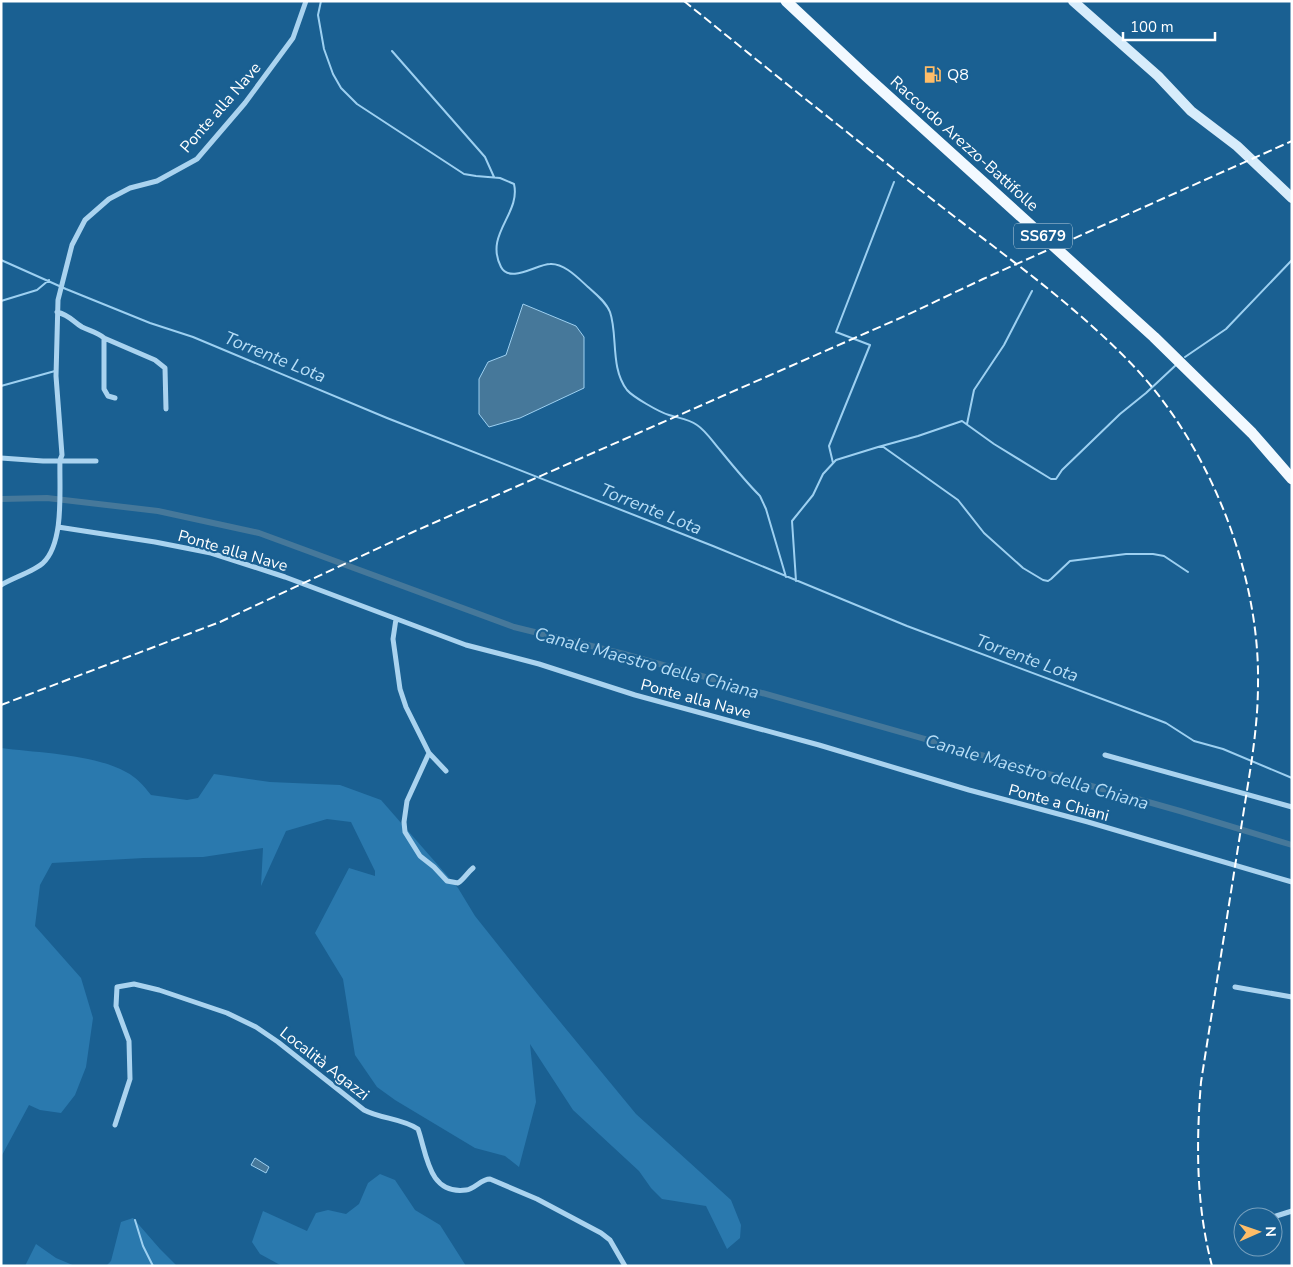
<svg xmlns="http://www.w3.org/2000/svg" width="1293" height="1267" font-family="'Nunito Sans',sans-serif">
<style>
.green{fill:#2a79ae}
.water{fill:#46789a;stroke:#9dd0f1}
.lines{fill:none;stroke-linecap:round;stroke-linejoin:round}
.stream{stroke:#9dd0f1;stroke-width:2}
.canal{stroke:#46789a;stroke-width:6}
.street{stroke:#aad3ef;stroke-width:5}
.secondary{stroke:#d7ecfb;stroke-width:10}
.primary{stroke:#f2f9ff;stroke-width:11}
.rail{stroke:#fff;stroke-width:2;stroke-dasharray:9 4;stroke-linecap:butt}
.labels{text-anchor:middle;stroke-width:4.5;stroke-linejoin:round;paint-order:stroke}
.shield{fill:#1a6092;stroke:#bacfde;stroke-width:1}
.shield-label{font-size:15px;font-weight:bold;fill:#fff}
.poi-label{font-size:16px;fill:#fff;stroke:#1a6092;text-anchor:start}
.street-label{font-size:16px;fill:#fff;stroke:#1a6092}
.water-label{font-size:18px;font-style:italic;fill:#b6ddf6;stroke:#1a6092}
</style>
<rect width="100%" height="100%" fill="#1a6092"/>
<!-- green -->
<path class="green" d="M1 748C38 753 94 754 126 772 136 777 144 786 151 795L187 800 198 798 214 774 270 782 340 785 381 800 458 888 475 916 538 995 636 1114 731 1200 741 1225 740 1238 727 1249 706 1206 662 1199 651 1188 639 1171 573 1110 530 1044 536 1102 519 1167 505 1156 475 1148 395 1100 377 1087 355 1055 343 979 315 933 349 868 375 876V871L351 822 327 819 286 831 261 886 263 848 203 857 144 858 52 863 40 885 35 926 81 978 93 1018 86 1067 75 1095 61 1113 40 1110 29 1105 1 1157Z
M380 1174 395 1180 415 1210 440 1225 466 1266H282L260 1254 252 1242 263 1211 307 1231 316 1213 328 1210 346 1214 359 1204 368 1183Z
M133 1218 160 1249 177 1266H106L111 1261 121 1222Z
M36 1244 56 1258 75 1266H25Z"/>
<!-- water -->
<path class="water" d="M523 304 576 326 584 337V388L520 418 489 427 479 414V379L488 362 506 355Z
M255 1158 269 1167 266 1173 251 1165Z"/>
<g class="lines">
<!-- stream -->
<path class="stream" d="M321 1 318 15 324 49 333 74 341 88 357 104 464 174 476 176 500 178 514 184C521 214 484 234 501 267 510 284 537 264 550 264 564 263 578 278 588 287 596 294 606 302 610 312 618 335 610 368 627 390 633 397 659 412 669 415 678 418 689 419 697 425 706 431 713 442 720 450 733 466 746 482 760 496L766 509 786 577
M392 51 485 157 494 177
M1 260 66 289 150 323 193 337 387 418 713 546 907 626 1153 718 1166 723 1194 741 1223 749 1292 778
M1 301 37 290 49 280
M1185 357 1226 329 1292 260
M1 386 55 371
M967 424 974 390 1004 345 1032 291
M882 446 958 500 984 533 1023 568 1043 580 1048 581 1051 579 1070 561 1126 554H1153L1164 556 1188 572
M833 463 829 446 870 345 836 332 894 182
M796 581 792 521 813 495 823 474 836 460 878 447 918 436 962 421 994 444 1051 479H1056L1062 470 1120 414 1146 393 1176 365
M135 1220 143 1246 153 1266"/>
<!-- canal -->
<path class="canal" d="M1 499 47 498 158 511 259 533 514 627 624 654 1180 811 1292 845"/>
<!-- street -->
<path class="street" d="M57 312C71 316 72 321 82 327 90 331 97 332 104 338V389L108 396 115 398
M104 338 155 360 165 368 166 409
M1 458 43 461H96
M58 527 155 542 211 553 285 577 466 645 539 664 635 695 819 745 969 790 1088 822 1292 882
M1 585C11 579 36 570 43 563 65 542 59 488 60 460L62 455 56 376 58 300 72 245 85 220 109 199 130 188 157 181 197 159 245 103 293 38 306 1
M396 619 393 639 400 689 406 707 429 753 446 771
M429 753 407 801 404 822 405 832 420 856 434 867 447 881 458 883C464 879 467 873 473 868
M1105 755 1292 807
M1235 987 1292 997
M115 1125 130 1079 129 1041 116 1006 117 987 134 984 159 990 227 1013 256 1027 278 1042 364 1110C381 1119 401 1118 418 1129 427 1154 428 1195 466 1190 475 1189 481 1179 490 1179L537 1199 601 1233 610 1240 625 1266
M1273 1217 1292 1211"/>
<!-- secondary -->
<path class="secondary" d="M1073 1 1158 76 1191 111 1237 146 1292 198"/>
<!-- primary -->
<path class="primary" d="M786 1 866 76 1154 337 1252 433 1292 479"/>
<!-- rail -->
<path class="rail" d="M684 1C769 70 855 139 942 207 1009 259 1082 310 1140 373 1212 453 1260 576 1258 684 1258 711 1255 738 1251 765L1201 1082C1196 1144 1196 1205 1212 1266
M1 705 220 622 413 532 907 315 983 279 1292 141"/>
</g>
<!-- icons -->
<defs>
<symbol id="fuel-bare" viewBox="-9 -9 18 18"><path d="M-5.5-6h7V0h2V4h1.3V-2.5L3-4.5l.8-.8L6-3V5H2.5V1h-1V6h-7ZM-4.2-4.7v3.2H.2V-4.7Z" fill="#ffbd68" stroke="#1a6092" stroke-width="2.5" paint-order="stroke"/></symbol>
</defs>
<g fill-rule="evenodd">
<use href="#fuel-bare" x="920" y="62" width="25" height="25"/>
</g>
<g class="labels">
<!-- shield labels -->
<rect class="shield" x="1014" y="223.5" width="58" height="25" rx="4"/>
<g class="shield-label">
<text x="1043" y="241">SS679</text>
</g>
<!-- poi labels -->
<g class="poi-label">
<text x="947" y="80">Q8</text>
</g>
<!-- street labels -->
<g class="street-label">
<text transform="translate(220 107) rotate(-49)" y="6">Ponte alla Nave</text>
<text transform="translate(965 143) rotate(42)" y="6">Raccordo Arezzo-Battifolle</text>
<text transform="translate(233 550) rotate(16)" y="6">Ponte alla Nave</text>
<text transform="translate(696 698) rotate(15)" y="6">Ponte alla Nave</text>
<text transform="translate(1059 802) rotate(15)" y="6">Ponte a Chiani</text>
<text transform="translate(325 1063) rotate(38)" y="6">Località Agazzi</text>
</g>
<!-- water labels -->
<g class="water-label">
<text transform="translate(275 357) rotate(22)" y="6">Torrente Lota</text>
<text transform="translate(651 509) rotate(22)" y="6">Torrente Lota</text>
<text transform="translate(1027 658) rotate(20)" y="6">Torrente Lota</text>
<text transform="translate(647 663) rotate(15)" y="6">Canale Maestro della Chiana</text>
<text transform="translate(1037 772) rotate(16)" y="6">Canale Maestro della Chiana</text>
</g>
</g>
<!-- border -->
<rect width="1293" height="1267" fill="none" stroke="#ffffff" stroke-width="5"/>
<!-- north arrow -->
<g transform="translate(1258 1232) rotate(88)"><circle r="24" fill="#1a6092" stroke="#76a0be"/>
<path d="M0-4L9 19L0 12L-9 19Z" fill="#ffbd68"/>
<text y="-8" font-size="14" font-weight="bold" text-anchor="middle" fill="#ffffff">N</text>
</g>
<!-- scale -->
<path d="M1123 32v8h92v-8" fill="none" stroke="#ffffff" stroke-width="2.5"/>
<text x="1130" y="32" font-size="15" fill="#ffffff" stroke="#1a6092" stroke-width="4" paint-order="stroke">100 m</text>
</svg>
